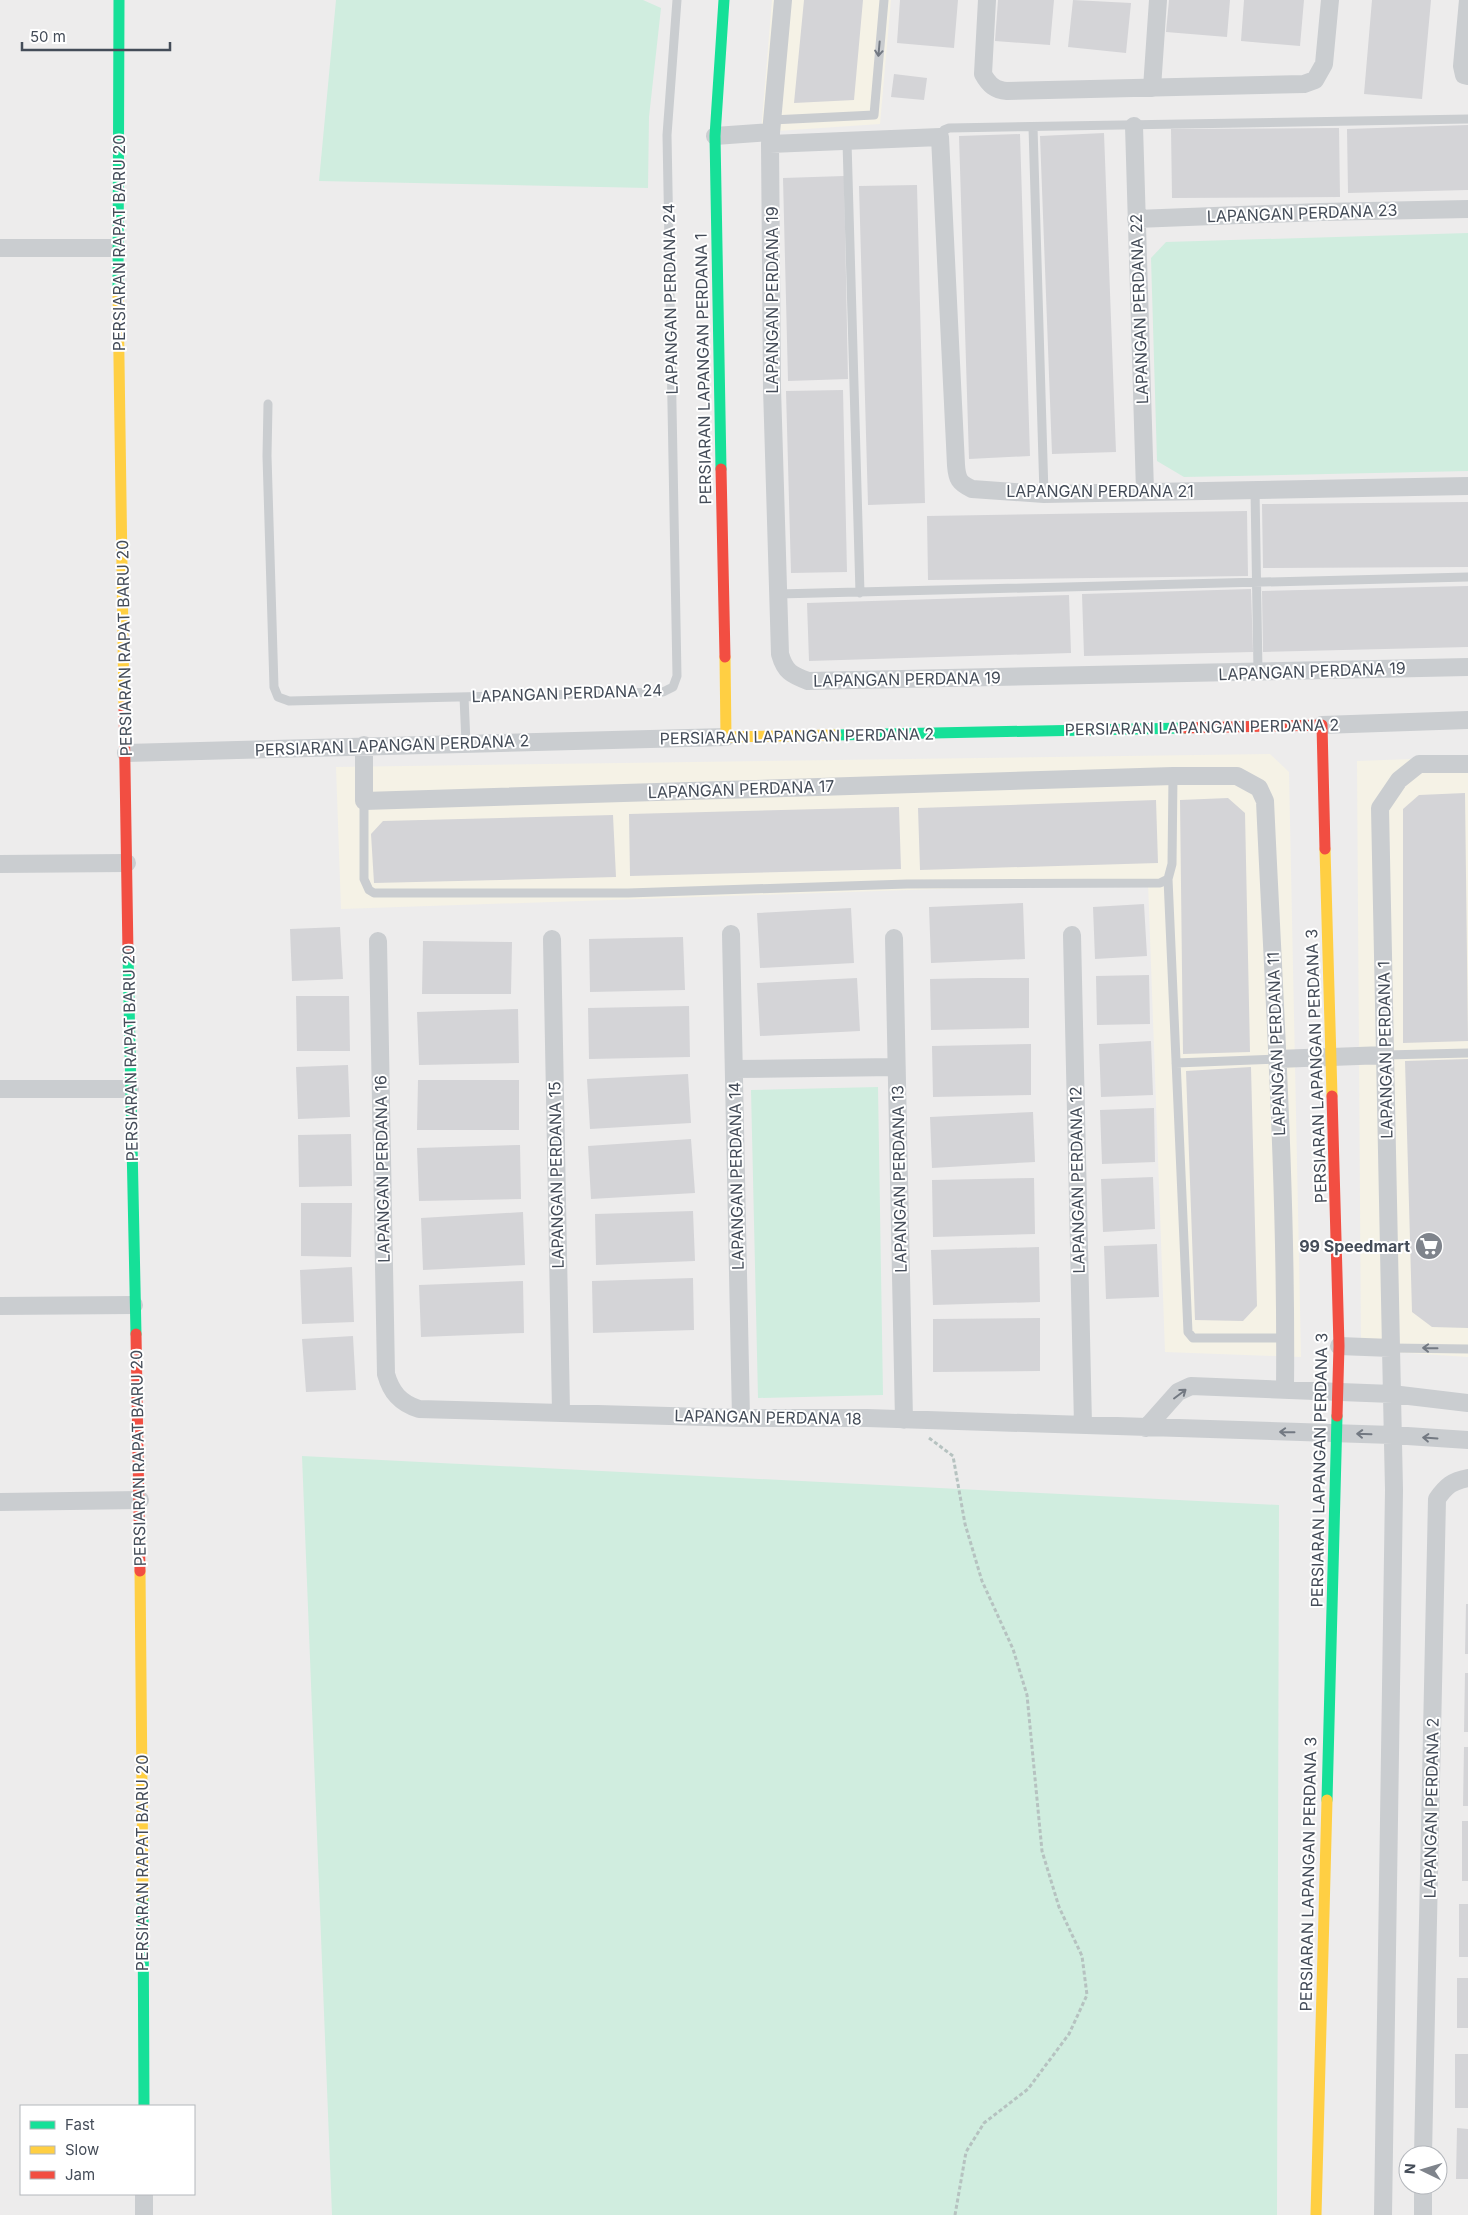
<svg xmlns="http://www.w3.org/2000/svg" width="1468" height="2215" font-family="Inter,sans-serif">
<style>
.commercial{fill:#f5f2e6}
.green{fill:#d0eddf}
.building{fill:#d4d4d7}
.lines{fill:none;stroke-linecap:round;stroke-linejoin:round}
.path{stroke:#b6c2c0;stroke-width:3;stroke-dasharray:4 2.5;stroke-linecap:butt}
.lane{stroke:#cacdd0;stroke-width:9}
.street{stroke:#cacdd0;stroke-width:18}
.fast{stroke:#16e098;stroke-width:11}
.slow{stroke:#ffcf43;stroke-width:11}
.jam{stroke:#f24e42;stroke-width:11}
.oneway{stroke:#737982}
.labels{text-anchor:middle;stroke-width:4;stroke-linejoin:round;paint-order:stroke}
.street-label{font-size:16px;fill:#444c58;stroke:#fff}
.poi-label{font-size:16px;font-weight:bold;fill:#444c58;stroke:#fff;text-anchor:end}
</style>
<rect width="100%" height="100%" fill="#edecec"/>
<!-- commercial -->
<path class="commercial" d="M772 0H891L880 124 761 132Z
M1270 754 1289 772 1301 1357 1165 1352 1148 882 341 909 336 767Z
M1468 757V1357L1361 1350 1357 761Z"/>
<!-- green -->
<path class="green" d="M336 0H643L661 8 649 117 648 188 319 181Z
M1468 233V471L1184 477 1157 461 1151 258 1166 242Z
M878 1087 883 1395 758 1398 751 1090Z
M302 1456 1279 1505 1277 2215H332Z"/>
<!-- building -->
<path class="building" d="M804 0H863L854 100 794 103Z
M900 0H958L954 48 897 43Z
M998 0H1054L1050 45 995 41Z
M1073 0 1131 3 1126 53 1068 47Z
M1169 0H1230L1227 37 1166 32Z
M1244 0H1304L1300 46 1241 41Z
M1372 0H1431L1422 99 1364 94Z
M894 74 927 78 924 100 891 97Z
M1468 125V190L1348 193 1347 129Z
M1339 128 1340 197 1172 198 1171 129Z
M1104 133 1116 452 1052 454 1040 136Z
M1020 134 1030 456 969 459 959 136Z
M844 176 848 379 788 381 783 178Z
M917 185 925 503 868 505 859 186Z
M843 390 847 572 791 573 786 391Z
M1468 502V567L1263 568 1262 504Z
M1247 511 1248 576 928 580 927 516Z
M1468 586V647L1263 652 1262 591Z
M1251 589 1253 652 1084 656 1082 594Z
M1069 595 1071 653 809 661 807 603Z
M1465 793 1468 1041 1403 1043V809L1419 795Z
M1228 798 1245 813 1250 1052 1183 1054 1180 800Z
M1156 800 1158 863 920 870 918 808Z
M899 807 901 869 630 876 629 814Z
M613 815 616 877 374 883 371 834 383 821Z
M1023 903 1025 959 931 963 929 907Z
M1144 904 1147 956 1095 959 1093 907Z
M851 908 854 963 760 968 757 913Z
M340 927 343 979 292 981 290 929Z
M683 937 685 990 590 992 589 939Z
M423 941 512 942 511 994H422Z
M1149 975 1150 1024 1097 1025 1096 976Z
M857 978 860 1031 760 1036 757 983Z
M978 978H1029V1028L931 1030 930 979Z
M296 996H349L350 1051H297Z
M689 1006 690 1057 589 1059 588 1008Z
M518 1009 519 1063 419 1065 417 1012Z
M1151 1041 1153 1095 1101 1097 1099 1044Z
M1031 1044V1095L933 1097 932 1046Z
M1468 1059V1328L1432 1327 1412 1312 1405 1061Z
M348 1065 350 1117 298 1119 296 1067Z
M1251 1067 1257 1306 1243 1321 1195 1320 1186 1071Z
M688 1074 691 1123 590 1129 587 1079Z
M418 1080H519V1130H417Z
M1154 1108 1155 1162 1102 1164 1100 1110Z
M1033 1112 1035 1162 932 1168 930 1117Z
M351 1134 352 1186 299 1187 298 1135Z
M691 1139 695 1193 591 1199 588 1146Z
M520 1145 521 1199 419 1201 417 1148Z
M1153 1177 1155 1229 1103 1232 1101 1179Z
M1034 1178 1035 1234 933 1237 932 1180Z
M301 1203H352L351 1257 301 1256Z
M693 1211 695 1261 596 1265 595 1214Z
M523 1212 525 1265 423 1270 421 1218Z
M1157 1244 1159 1297 1106 1299 1104 1246Z
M1039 1247 1040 1302 933 1305 931 1250Z
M352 1267 354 1322 302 1324 300 1270Z
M693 1278 694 1330 593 1333 592 1281Z
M523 1281 524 1333 421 1337 419 1285Z
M1040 1318V1371L933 1372V1319Z
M353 1336 356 1390 306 1392 302 1339Z
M1466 1604H1468V1654H1465Z
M1465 1673H1468V1732H1464Z
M1464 1747H1468V1806H1463Z
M1462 1821H1468V1881H1462Z
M1459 1904H1468V1957H1459Z
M1457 1978H1468V2028H1457Z
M1455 2054H1468V2108H1455Z
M1457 2128 1468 2129V2179H1456Z"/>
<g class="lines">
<!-- path -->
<path class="path" d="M929 1438 953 1456 965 1524 982 1581 1013 1649 1027 1695 1042 1851 1059 1907 1082 1956 1087 1995 1069 2034 1028 2089 984 2123 966 2152 955 2215"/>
<!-- lane -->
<path class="lane" d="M772 120 874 115 884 0
M1033 127 1044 494
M940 137 944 130 949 128 1468 119
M847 142 860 593
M268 404 267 456 274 687 278 697 289 701 663 692 673 687 677 676 667 135 677 0
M1255 490 1258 672
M778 594 1468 577
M464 697 466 743
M364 801V879L369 890 374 893H628L907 884 1160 883 1168 879 1172 864 1173 776
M1168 879 1188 1332 1193 1338H1285
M1385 1055 1468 1053
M1176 1063 1277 1059
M1391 1348 1468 1349"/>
<!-- street -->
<path class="street" d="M783 0 770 144 772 388 780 654C785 672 792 675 808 681L1468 667
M987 0 983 74C989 85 995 90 1007 91L1304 84 1315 80 1324 64 1330 0
M1468 0 1462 66 1464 75 1468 76
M1152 88 1158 0
M1134 126 1145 491
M715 136 771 132
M770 144 940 137 956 465C957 479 959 483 972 489L1044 494 1468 486
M1136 219 1320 212 1468 209
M0 248H117
M1322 725 1468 720
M364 745V801L1173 776H1237L1259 788 1265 801C1274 997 1287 1194 1285 1390
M126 753 726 737
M0 864 127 863
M731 934 741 1418
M1072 935 1083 1425
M894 938 904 1420
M552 939 561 1411
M378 941 386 1374C391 1392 400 1403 419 1409L741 1418H867L1392 1435 1468 1440
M1277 1059 1385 1055
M734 1069 896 1067
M0 1089H130
M0 1306 134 1305
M1339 1346 1391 1348 1380 808 1399 780 1419 764H1468
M1146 1428 1178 1392 1191 1386 1392 1394 1468 1403
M0 1502 140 1500
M1423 2155 1437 1499C1446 1486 1452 1481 1468 1478
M1423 2185V2215
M144 2194V2215
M1383 2215 1394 1490 1391 1348"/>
<!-- fast -->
<path class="fast" d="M118 291 119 0
M721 469 715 136 724 0
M836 735 1185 728
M128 953 136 1334
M1327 1800 1337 1416
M143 1897 144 2106"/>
<!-- slow -->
<path class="slow" d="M118 291 124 707
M725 657 726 737 836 735
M1325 849 1332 1096
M140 1571 143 1897
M1316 2215 1327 1800"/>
<!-- jam -->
<path class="jam" d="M721 469 725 657
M124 707 128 953
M1185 728 1322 725 1325 849
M1332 1096 1339 1346 1337 1416
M136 1334 140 1571"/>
</g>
<!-- one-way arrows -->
<defs><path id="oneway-shaft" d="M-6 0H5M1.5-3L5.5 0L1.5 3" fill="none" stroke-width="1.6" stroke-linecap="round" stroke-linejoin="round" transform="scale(1.25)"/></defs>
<g class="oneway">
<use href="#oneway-shaft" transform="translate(879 49) rotate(95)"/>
<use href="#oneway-shaft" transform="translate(1430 1348) rotate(-179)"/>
<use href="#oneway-shaft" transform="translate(1180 1394) rotate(-37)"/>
<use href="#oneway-shaft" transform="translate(1287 1432) rotate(-179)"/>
<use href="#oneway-shaft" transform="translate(1364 1434) rotate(-178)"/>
<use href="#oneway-shaft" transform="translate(1430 1438) rotate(-176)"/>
</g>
<!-- icons -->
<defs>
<symbol id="supermarket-disc" viewBox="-11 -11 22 22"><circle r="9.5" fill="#7f848c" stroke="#fff"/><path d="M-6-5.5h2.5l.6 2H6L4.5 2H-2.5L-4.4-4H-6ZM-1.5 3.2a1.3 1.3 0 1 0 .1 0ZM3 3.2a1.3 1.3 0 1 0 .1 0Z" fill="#fff"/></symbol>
</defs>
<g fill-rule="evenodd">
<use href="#supermarket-disc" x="1413" y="1230" width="32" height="32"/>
</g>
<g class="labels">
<!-- street labels -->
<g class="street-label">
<text transform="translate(1302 213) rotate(-2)" y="6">LAPANGAN PERDANA 23</text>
<text transform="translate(119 243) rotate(-90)" y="6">PERSIARAN RAPAT BARU 20</text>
<text transform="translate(670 299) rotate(-91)" y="6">LAPANGAN PERDANA 24</text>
<text transform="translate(772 300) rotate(-90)" y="6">LAPANGAN PERDANA 19</text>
<text transform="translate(1139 309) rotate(-92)" y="6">LAPANGAN PERDANA 22</text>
<text transform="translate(703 369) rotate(-91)" y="6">PERSIARAN LAPANGAN PERDANA 1</text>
<text x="1100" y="497">LAPANGAN PERDANA 21</text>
<text transform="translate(124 648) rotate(-91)" y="6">PERSIARAN RAPAT BARU 20</text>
<text transform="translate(1312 671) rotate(-2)" y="6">LAPANGAN PERDANA 19</text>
<text transform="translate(907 679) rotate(-1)" y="6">LAPANGAN PERDANA 19</text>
<text transform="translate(567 693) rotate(-2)" y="6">LAPANGAN PERDANA 24</text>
<text transform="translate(1202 727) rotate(-1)" y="6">PERSIARAN LAPANGAN PERDANA 2</text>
<text transform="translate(797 736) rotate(-1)" y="6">PERSIARAN LAPANGAN PERDANA 2</text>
<text transform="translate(392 745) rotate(-2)" y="6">PERSIARAN LAPANGAN PERDANA 2</text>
<text transform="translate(741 789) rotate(-2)" y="6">LAPANGAN PERDANA 17</text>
<text transform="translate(1276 1044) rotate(-92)" y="6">LAPANGAN PERDANA 11</text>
<text transform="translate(1385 1050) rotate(-91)" y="6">LAPANGAN PERDANA 1</text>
<text transform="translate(130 1053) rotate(-91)" y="6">PERSIARAN RAPAT BARU 20</text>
<text transform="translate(1316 1066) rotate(-92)" y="6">PERSIARAN LAPANGAN PERDANA 3</text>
<text transform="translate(382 1169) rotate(-91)" y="6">LAPANGAN PERDANA 16</text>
<text transform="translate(556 1175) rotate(-91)" y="6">LAPANGAN PERDANA 15</text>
<text transform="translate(736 1176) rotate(-91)" y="6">LAPANGAN PERDANA 14</text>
<text transform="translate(899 1179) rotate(-91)" y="6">LAPANGAN PERDANA 13</text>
<text transform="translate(1077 1180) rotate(-91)" y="6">LAPANGAN PERDANA 12</text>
<text transform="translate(768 1417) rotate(1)" y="6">LAPANGAN PERDANA 18</text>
<text transform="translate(138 1458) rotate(-91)" y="6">PERSIARAN RAPAT BARU 20</text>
<text transform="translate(1319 1470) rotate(-89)" y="6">PERSIARAN LAPANGAN PERDANA 3</text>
<text transform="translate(1431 1808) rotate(-89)" y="6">LAPANGAN PERDANA 2</text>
<text transform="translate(142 1863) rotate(-90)" y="6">PERSIARAN RAPAT BARU 20</text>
<text transform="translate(1308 1874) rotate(-89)" y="6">PERSIARAN LAPANGAN PERDANA 3</text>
</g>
<!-- poi labels -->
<g class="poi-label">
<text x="1410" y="1252">99 Speedmart</text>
</g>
</g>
<!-- legend -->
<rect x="20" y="2105" width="175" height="90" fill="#ffffff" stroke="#b4b7bc"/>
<rect x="30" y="2121" width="25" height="8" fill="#16e098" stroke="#b4b7bc"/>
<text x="65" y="2130" font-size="15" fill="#444c58">Fast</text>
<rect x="30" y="2146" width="25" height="8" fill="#ffcf43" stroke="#b4b7bc"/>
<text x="65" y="2155" font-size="15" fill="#444c58">Slow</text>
<rect x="30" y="2171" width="25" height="8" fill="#f24e42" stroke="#b4b7bc"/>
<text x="65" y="2180" font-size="15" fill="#444c58">Jam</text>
<!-- north arrow -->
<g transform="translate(1423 2170) rotate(275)"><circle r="24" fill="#ffffff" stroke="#b4b7bc"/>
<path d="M0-4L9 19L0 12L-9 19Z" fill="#7f848c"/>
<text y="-8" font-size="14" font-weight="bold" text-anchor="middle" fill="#444c58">N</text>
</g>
<!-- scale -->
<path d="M22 42v8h148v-8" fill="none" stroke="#444c58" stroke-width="2.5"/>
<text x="30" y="42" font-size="15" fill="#444c58" stroke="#ffffff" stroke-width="4" paint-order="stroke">50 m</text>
</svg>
